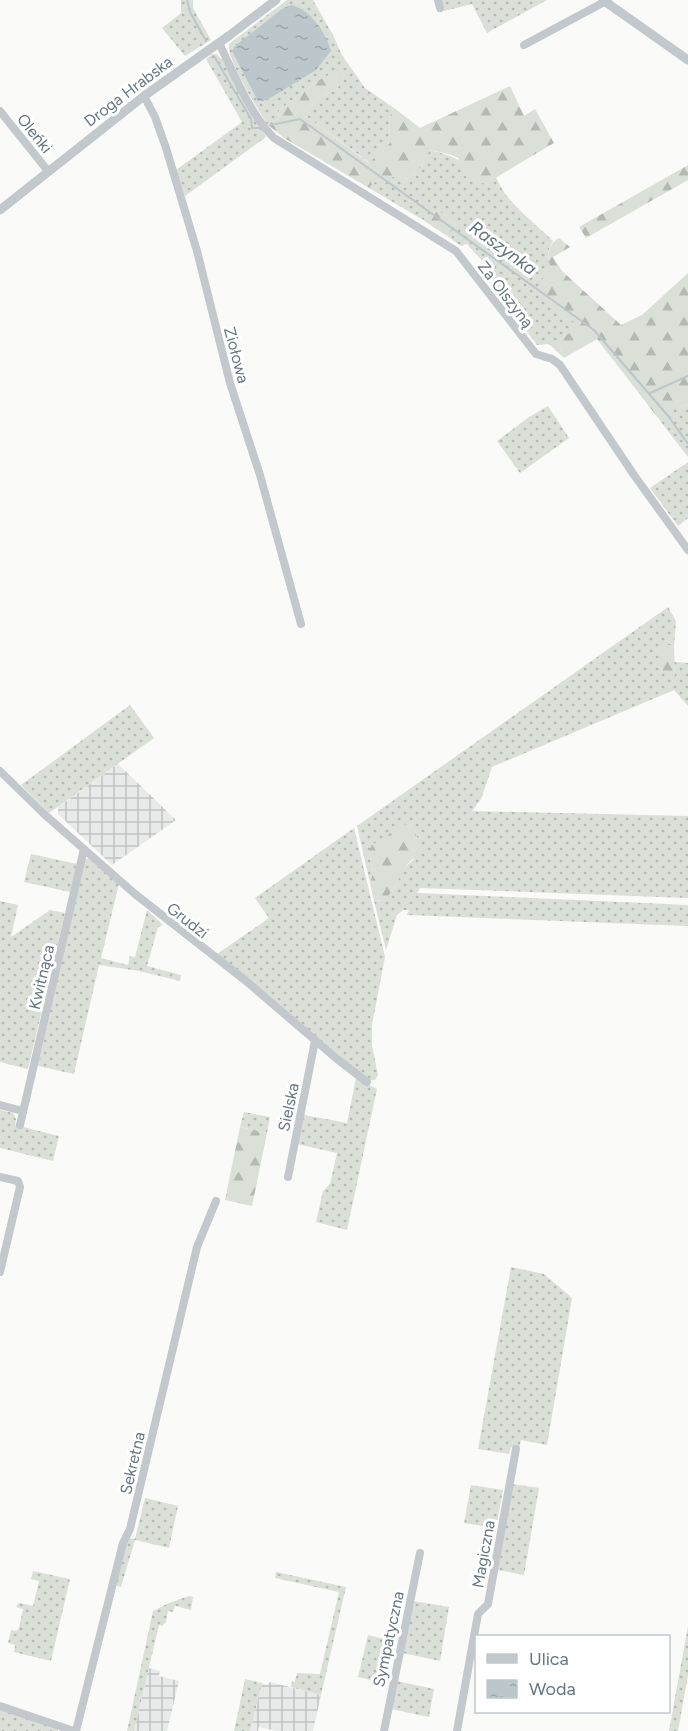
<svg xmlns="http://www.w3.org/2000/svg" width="688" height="1731" font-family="Figtree,sans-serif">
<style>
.industrial{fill:url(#industrial-grid)}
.grass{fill:url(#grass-dots)}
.forest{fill:url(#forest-firs)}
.water{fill:url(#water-ripples)}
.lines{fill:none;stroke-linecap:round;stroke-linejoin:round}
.stream{stroke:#bbc7cb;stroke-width:2}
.minor{stroke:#c3c8cc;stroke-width:8}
.tertiary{stroke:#c3c8cc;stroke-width:9}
.labels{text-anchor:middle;stroke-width:6;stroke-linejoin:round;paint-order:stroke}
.street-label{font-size:16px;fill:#657683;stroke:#fff}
.water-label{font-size:18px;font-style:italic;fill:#60757c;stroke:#fff}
</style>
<defs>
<pattern id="industrial-grid" width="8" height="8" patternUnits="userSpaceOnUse" patternTransform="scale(1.5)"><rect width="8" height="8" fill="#e8e9e9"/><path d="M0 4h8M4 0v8" fill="none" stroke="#c0c1c2"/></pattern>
<pattern id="grass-dots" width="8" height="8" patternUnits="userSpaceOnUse" patternTransform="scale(1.5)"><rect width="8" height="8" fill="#dadfd7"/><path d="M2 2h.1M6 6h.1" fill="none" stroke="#b4b9b4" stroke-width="1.8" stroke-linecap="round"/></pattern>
<pattern id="forest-firs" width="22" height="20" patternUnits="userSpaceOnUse" patternTransform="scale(1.5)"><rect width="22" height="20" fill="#dadfd7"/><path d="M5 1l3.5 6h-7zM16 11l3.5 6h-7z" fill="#b4b9b4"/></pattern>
<pattern id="water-ripples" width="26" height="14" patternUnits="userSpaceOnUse" patternTransform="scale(1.5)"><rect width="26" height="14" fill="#bbc7cb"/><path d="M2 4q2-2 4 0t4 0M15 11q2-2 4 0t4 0" fill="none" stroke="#9ca6aa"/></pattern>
</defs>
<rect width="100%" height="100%" fill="#fafaf8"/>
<!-- industrial -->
<path class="industrial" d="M118 764 176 820 112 865 58 814V807Z
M149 1668 160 1671 159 1676 179 1681 167 1731H134Z
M270 1682 321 1695 313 1731H276L259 1727 258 1731H250L262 1683 267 1685Z"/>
<!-- grass -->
<path class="grass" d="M181 0H193V8L211 40 185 56 162 28 181 13Z
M287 0H313L333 35 342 55 365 88 394 108 389 118 390 143 370 163 303 114 319 98 338 88 322 78 279 110 278 119 267 124C258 109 226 59 229 44Z
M441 0H547L487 33 472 4 444 11Z
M212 54H217L221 59 223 58 266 137 185 196 176 170 242 122 206 59Z
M429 150C459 156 464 164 485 184L496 177C506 203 534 222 553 241 547 250 547 256 550 266L580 326 558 341 564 358 549 344 537 345 484 275 485 264 467 244 461 246 447 236 456 225 438 210 423 220 369 188C382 174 390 175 408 179L421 167Z
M688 404V457L658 418 667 407H680Z
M548 406 569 438 520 473 497 441 529 417Z
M688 462V518L678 526 650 488Z
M668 607 676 621 674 646 663 645 675 676 674 662 688 663V706L674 690 492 767 481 799 472 811 688 816V898L420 888 417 893 688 905V926L407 915 409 910H403L397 915 386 950 374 901H380L392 891 398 883 399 873 414 859 369 851 373 873 370 883 357 826Z
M130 705 154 738 49 813 21 785Z
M354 828 385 957 372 1025V1046L378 1075 375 1080H367L217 954 269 918 255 898Z
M31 854 77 864 70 892 24 882Z
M90 858 119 884 101 958 128 965 130 956 135 957 147 910 163 925 158 927 147 966 181 975 180 981 139 971 99 965 74 1074 38 1066 83 861 85 859Z
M0 901 18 905 11 937 50 910 65 913 28 1069 0 1062Z
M356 1078 377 1089 347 1230 316 1222 323 1191 330 1184 337 1153 297 1144 304 1115 347 1123Z
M0 1110 13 1113 16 1119 15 1125 59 1136 53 1161 0 1148Z
M244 1112 270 1117 267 1133 240 1127Z
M511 1267 544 1274 572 1298 547 1445 521 1440 519 1449 511 1447 509 1454 478 1449Z
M513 1484 539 1488 524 1575 498 1570Z
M471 1485 503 1490 496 1528 464 1523Z
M145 1498 178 1506 169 1548 135 1540 121 1587 117 1586 116 1581 128 1538 135 1539Z
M33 1571 70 1579 51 1661 14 1652 15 1645 8 1643 11 1630 16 1631 19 1628 23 1609 16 1607 19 1603 33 1606 39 1581 31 1579Z
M276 1572 346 1587 321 1695 291 1687 292 1681 295 1682 297 1673 320 1674 339 1592 275 1578Z
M189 1596 193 1597 191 1610 175 1606 173 1612 168 1611 166 1622 162 1626 159 1625 134 1731H127L153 1611 169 1603Z
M413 1601 449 1607 440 1661 403 1653Z
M688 1626V1675L678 1731H669Z
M368 1635 396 1642 387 1684 358 1677Z
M245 1679 262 1683 250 1731H234Z
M397 1681 434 1689 429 1717 391 1709Z
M0 1709 57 1728 58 1731H0Z"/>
<!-- forest -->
<path class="forest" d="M338 70 342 78 338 88 319 98 303 114 369 163 390 143 389 118 394 108 420 128 510 86 524 116 535 109 554 143 485 184 466 177 458 158 449 154 430 150 421 167 408 179C390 175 382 174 369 188L284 138 267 124 278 119 279 110 322 78Z
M688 165V180L586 238 579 227Z
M438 210 456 225 447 236 423 220Z
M559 238 570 247 553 257 562 271 621 325 642 315 688 273V404L680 407H667L658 418 597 339 564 358 558 341 579 326 535 292 550 266C547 254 547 245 559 238Z
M663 644 674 646 675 676 666 677C661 670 659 653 663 644Z
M405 824C415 830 419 838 421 849L400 873 398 883 385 900 374 901 370 883 373 873 369 851 372 845Z
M240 1127 267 1133 252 1206 225 1200Z"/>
<!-- water -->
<path class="water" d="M291 5C311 9 326 34 331 51L316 70 267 100 258 101 232 51 235 46 282 9Z"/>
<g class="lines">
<!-- stream -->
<path class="stream" d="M187 0 190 12 206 41
M214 56 251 119 252 128H260
M271 125 300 119 594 330 669 417 688 444
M650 393 688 376"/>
<!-- minor -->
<path class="minor" d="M438 0 440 8
M219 43C234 74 250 114 274 138L456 251 536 354 552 359 560 365 634 475 688 550
M524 45 608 0
M144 96 155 117 166 148 197 251 230 383 260 475 301 624
M0 111 48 171
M0 771 44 814 135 894 246 981 337 1059 367 1082
M0 1105 23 1111
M20 1125 84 849
M0 1177 18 1181 20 1187 0 1272
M288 1177 315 1041
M0 1706 74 1731
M76 1731 123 1543 130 1529 197 1247 216 1201
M384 1731 420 1553
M457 1731 478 1614 488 1604 516 1449"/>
<!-- tertiary -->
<path class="tertiary" d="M603 0 688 60
M0 210 144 96 230 35 276 0"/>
</g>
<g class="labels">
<!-- street labels -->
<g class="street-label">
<text transform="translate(128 91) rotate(-37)" y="6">Droga Hrabska</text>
<text transform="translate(35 133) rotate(51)" y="6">Oleńki</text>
<text transform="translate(506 294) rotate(52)" y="6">Za Olszyną</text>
<text transform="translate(237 355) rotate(75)" y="6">Ziołowa</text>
<text transform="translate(188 920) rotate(38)" y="6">Grudzi</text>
<text transform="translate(41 977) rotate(-77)" y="6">Kwitnąca</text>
<text transform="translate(288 1107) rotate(-78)" y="6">Sielska</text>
<text transform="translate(132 1463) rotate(-77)" y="6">Sekretna</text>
<text transform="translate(483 1554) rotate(-80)" y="6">Magiczna</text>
<text transform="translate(388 1639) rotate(-78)" y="6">Sympatyczna</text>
</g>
<!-- water labels -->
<g class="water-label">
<text transform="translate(503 248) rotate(36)" y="6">Raszynka</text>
</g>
</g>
<!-- legend -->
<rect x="475" y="1635" width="195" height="78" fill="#ffffff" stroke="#c1c8cd" stroke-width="1.5"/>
<rect x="487" y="1654" width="30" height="9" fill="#c3c8cc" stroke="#c1c8cd" stroke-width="1.5"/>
<text x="529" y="1665" font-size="18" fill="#657683">Ulica</text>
<rect x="487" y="1680" width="30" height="18" fill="url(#water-ripples)" stroke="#c1c8cd" stroke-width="1.5"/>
<text x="529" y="1695" font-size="18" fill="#657683">Woda</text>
</svg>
